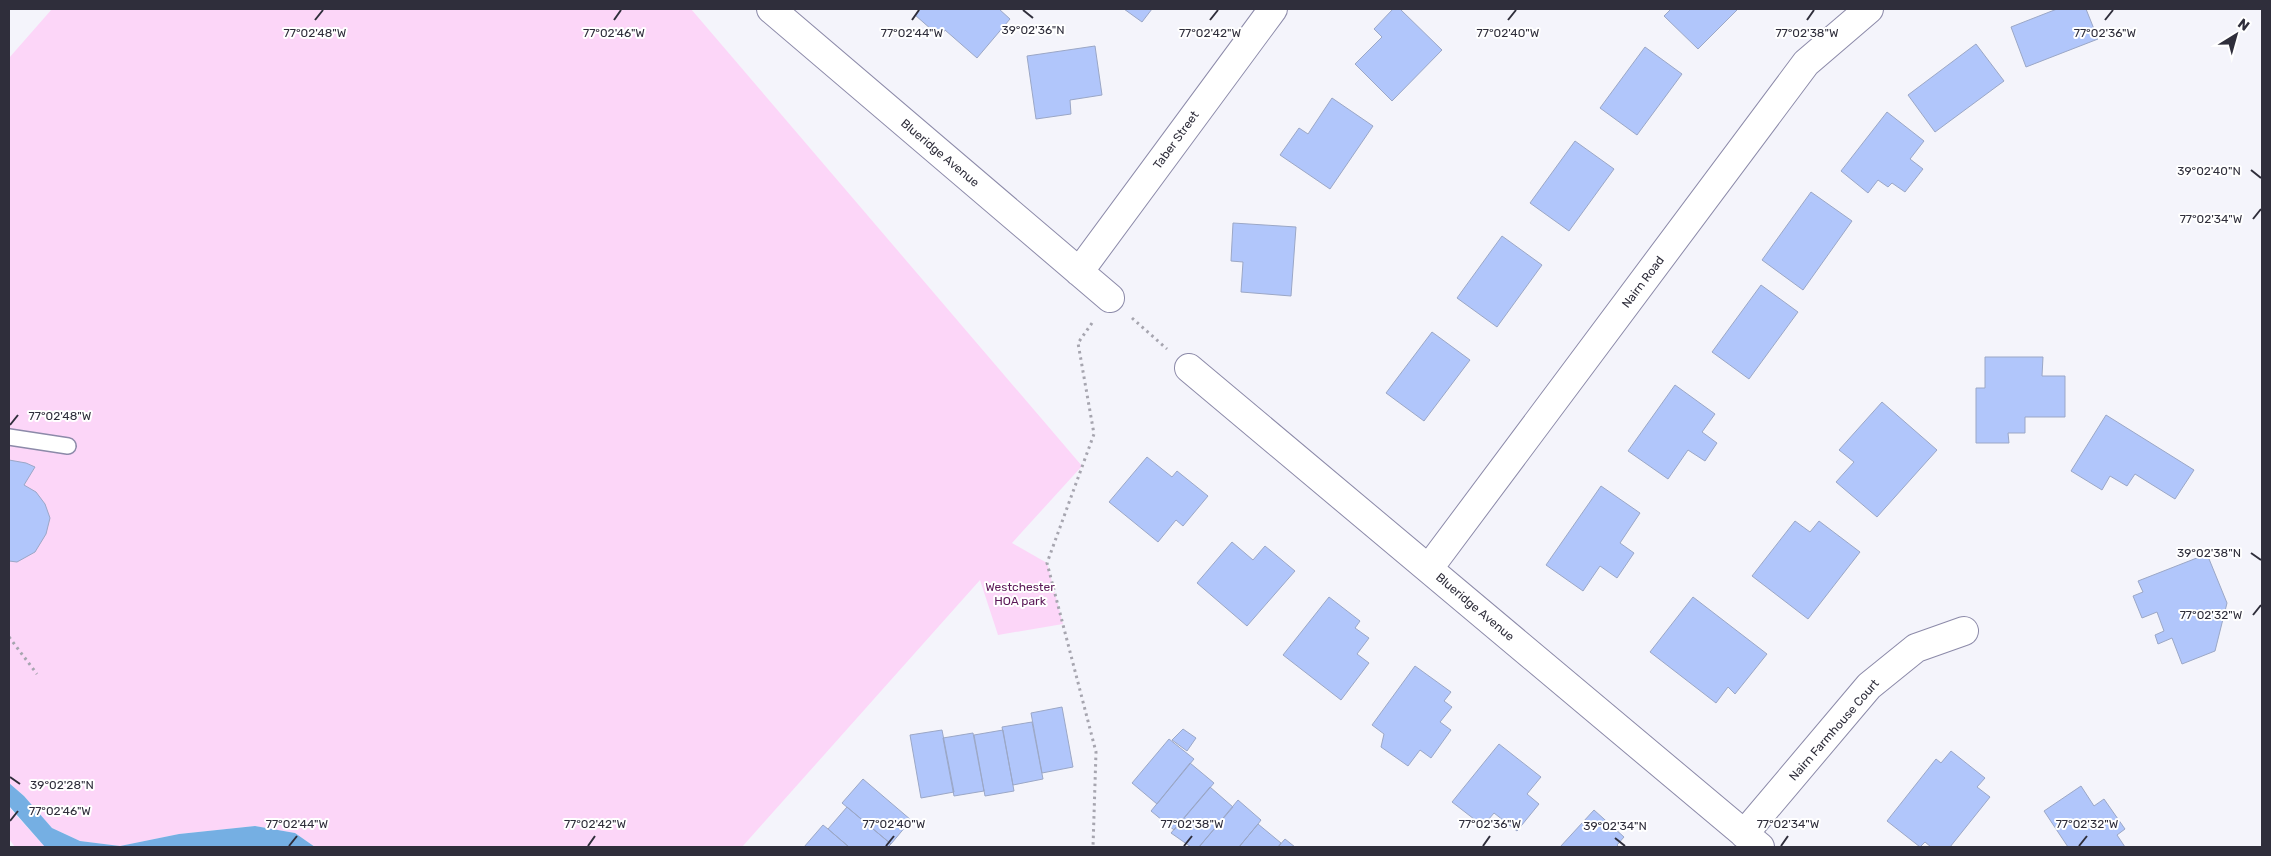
<svg xmlns="http://www.w3.org/2000/svg" width="2271" height="856" font-family="Rubik,sans-serif">
<style>
.green{fill:#fcd6f8}
.water{fill:#75afe3}
.building{fill:#b1c6fb;stroke:#9ba7c6}
.lines{fill:none;stroke-linecap:round;stroke-linejoin:round}
.lane-casing{stroke:#8c8aa9;stroke-width:18}
.street-casing{stroke:#8c8aa9;stroke-width:30}
.path{stroke:#a6a5af;stroke-width:3;stroke-dasharray:2.5 4;stroke-linecap:butt}
.lane{stroke:#fff;stroke-width:15}
.street{stroke:#fff;stroke-width:28}
.ticks{fill:none;stroke:#2f2e3b;stroke-width:2}
.labels{text-anchor:middle;stroke-width:4;stroke-linejoin:round;paint-order:stroke}
.street-label{font-size:12px;fill:#2f2e3b;stroke:#fff}
.park-label{font-size:12px;fill:#5b1757;stroke:#fff}
.ticks-label{font-size:12px;text-anchor:middle;fill:#2f2e3b;stroke:#fff;stroke-width:4;stroke-linejoin:round;paint-order:stroke}
</style>
<rect width="100%" height="100%" fill="#f4f4fb"/>
<!-- green -->
<path class="green" d="M52 9H691L1082 466 1012 543 1047 563 1063 624 998 635 980 580 742 847H315L295 833 255 826 179 834 120 846 80 841 52 828 24 796 9 783V58Z
M9 807 45 847H15L9 839Z"/>
<!-- water -->
<path class="water" d="M9 783 24 796 52 828 80 841 120 846 179 834 255 826 295 833 315 847H45L9 806Z"/>
<!-- building -->
<path class="building" d="M921 9H999L1010 19 977 58 945 30 940 37 915 15Z
M1124 9H1152L1142 22Z
M1393 9H1400L1442 50 1392 101 1355 64 1382 37 1374 29Z
M1671 9H1738L1698 49 1664 16Z
M2057 9H2086L2098 39 2026 67 2011 27Z
M1976 44 2004 81 1935 132 1908 95Z
M1095 46 1102 95 1070 100 1071 114 1036 119 1027 56Z
M1645 47 1682 74 1637 135 1600 108Z
M1332 98 1373 126 1330 189 1280 155 1299 128 1308 134Z
M1887 112 1924 141 1910 159 1923 169 1905 192 1892 183 1888 187 1878 180 1868 193 1841 171Z
M1575 141 1614 169 1569 231 1530 203Z
M1811 192 1852 221 1803 290 1762 260Z
M1233 223 1296 227 1291 296 1241 292 1243 262 1231 261Z
M1502 236 1542 265 1497 327 1457 298Z
M1761 285 1798 312 1749 379 1712 352Z
M1432 332 1470 360 1424 421 1386 393Z
M1985 357H2043L2042 376H2065V417H2025V433H2008L2009 443H1976V388H1985Z
M1675 385 1715 414 1702 432 1717 443 1705 461 1688 450 1668 479 1628 451Z
M1882 402 1937 450 1877 517 1836 482 1854 462 1839 450Z
M2106 415 2194 470 2175 499 2135 474 2127 486 2110 476 2102 490 2071 471Z
M1147 457 1172 477 1177 471 1208 496 1183 526 1176 520 1158 542 1109 502Z
M9 460 26 463 35 467 24 485 36 492 45 504 50 518 46 534 35 552 17 562 9 561Z
M1601 486 1640 513 1620 543 1634 553 1617 578 1600 566 1583 591 1546 565Z
M1795 521 1810 532 1819 521 1860 552 1808 619 1752 576Z
M1232 542 1253 560 1265 546 1295 571 1247 626 1197 583Z
M2207 554 2227 603 2215 651 2182 664 2172 638 2158 644 2155 635 2164 631 2157 612 2142 618 2133 596 2143 592 2138 581Z
M1329 597 1360 621 1355 628 1369 638 1357 654 1369 663 1341 700 1283 655Z
M1693 597 1767 654 1735 694 1728 687 1716 703 1650 652Z
M1415 666 1451 692 1444 701 1452 707 1440 722 1451 730 1431 758 1420 750 1408 766 1381 747 1384 734 1372 725Z
M1062 707 1073 767 1042 773 1031 713Z
M1032 722 1043 779 1013 785 1002 727Z
M1183 729 1196 738 1187 751 1172 740Z
M942 730 954 792 921 798 910 735Z
M1003 730 1014 791 985 796 974 735Z
M973 733 984 791 954 796 943 738Z
M1169 739 1194 759 1157 804 1132 783Z
M1499 744 1541 777 1527 794 1539 804 1517 831 1494 813 1483 826 1452 802Z
M1951 751 1985 778 1977 787 1990 797 1950 847H1931L1925 842 1920 847 1887 821 1936 759 1941 763Z
M1190 763 1214 783 1174 830 1151 811Z
M863 779 911 820 891 844 842 803Z
M2081 786 2094 806 2104 799 2125 829 2117 835 2125 847H2068L2044 811Z
M1210 787 1233 807 1199 847H1191L1171 833Z
M1238 800 1261 820 1258 824 1239 847H1199Z
M847 807 891 844 888 847H849L828 829Z
M1594 810 1624 837 1617 845 1619 847H1560Z
M1258 824 1281 843 1278 847H1239Z
M823 825 828 829 849 847H804Z
M1285 839 1295 847H1278Z"/>
<g class="lines">
<defs>
<path id="lane" d="M9 437 68 446"/>
<path id="street" d="M771 9 1110 298
M1079 272 1273 9
M1189 368 1760 847
M1429 568 1806 63 1869 9
M1744 834 1869 686 1916 648 1964 631"/>
</defs>
<!-- lane casing -->
<use href="#lane" class="lane-casing"/>
<!-- street casing -->
<use href="#street" class="street-casing"/>
<!-- path -->
<path class="path" d="M1132 318 1167 349
M1092 323 1078 343 1094 434 1047 563 1096 752 1093 847
M9 637 37 674"/>
<!-- lane -->
<use href="#lane" class="lane"/>
<!-- street -->
<use href="#street" class="street"/>
</g>
<!-- ticks -->
<path class="ticks" d="M1023 10 1033 18M315 20 323 10M614 20 621 10M912 20 919 10M1210 20 1218 10M1508 20 1516 10M1807 20 1814 10M2105 20 2113 10M2251 170 2261 178M2253 219 2261 209M10 425 18 415M2251 553 2261 560M2253 615 2261 605M10 777 20 784M10 821 18 811M1615 838 1625 846M289 846 297 836M588 846 595 836M886 846 894 836M1184 846 1192 836M1483 846 1490 836M1781 846 1788 836M2079 846 2087 836"/>
<g class="labels">
<!-- street labels -->
<g class="street-label">
<text transform="translate(1176 140) rotate(-54)" y="4">Taber Street</text>
<text transform="translate(940 153) rotate(40)" y="4">Blueridge Avenue</text>
<text transform="translate(1643 282) rotate(-53)" y="4">Nairn Road</text>
<text transform="translate(1475 607) rotate(40)" y="4">Blueridge Avenue</text>
<text transform="translate(1834 730) rotate(-49)" y="4">Nairn Farmhouse Court</text>
</g>
<!-- park labels -->
<g class="park-label">
<text x="1020" y="591">Westchester<tspan x="1020" dy="14">HOA park</tspan></text>
</g>
</g>
<g class="ticks-label">
<text x="1033" y="34">39°02'36"N</text>
<text x="315" y="37">77°02'48"W</text>
<text x="614" y="37">77°02'46"W</text>
<text x="912" y="37">77°02'44"W</text>
<text x="1210" y="37">77°02'42"W</text>
<text x="1508" y="37">77°02'40"W</text>
<text x="1807" y="37">77°02'38"W</text>
<text x="2105" y="37">77°02'36"W</text>
<text x="2209" y="175">39°02'40"N</text>
<text x="2211" y="223">77°02'34"W</text>
<text x="60" y="420">77°02'48"W</text>
<text x="2209" y="557">39°02'38"N</text>
<text x="2211" y="619">77°02'32"W</text>
<text x="62" y="789">39°02'28"N</text>
<text x="60" y="815">77°02'46"W</text>
<text x="297" y="828">77°02'44"W</text>
<text x="595" y="828">77°02'42"W</text>
<text x="894" y="828">77°02'40"W</text>
<text x="1192" y="828">77°02'38"W</text>
<text x="1490" y="828">77°02'36"W</text>
<text x="1788" y="828">77°02'34"W</text>
<text x="2087" y="828">77°02'32"W</text>
<text x="1615" y="830">39°02'34"N</text>
</g>
<!-- border -->
<rect width="2271" height="856" fill="none" stroke="#2f2e3b" stroke-width="20"/>
<!-- north arrow -->
<g transform="translate(2236 35) rotate(37)" stroke="#ffffff" stroke-width="4" paint-order="stroke">
<path d="M0-4L9 19L0 12L-9 19Z" fill="#2f2e3b"/>
<text y="-8" font-size="14" font-weight="bold" text-anchor="middle" fill="#2f2e3b">N</text>
</g>
</svg>
